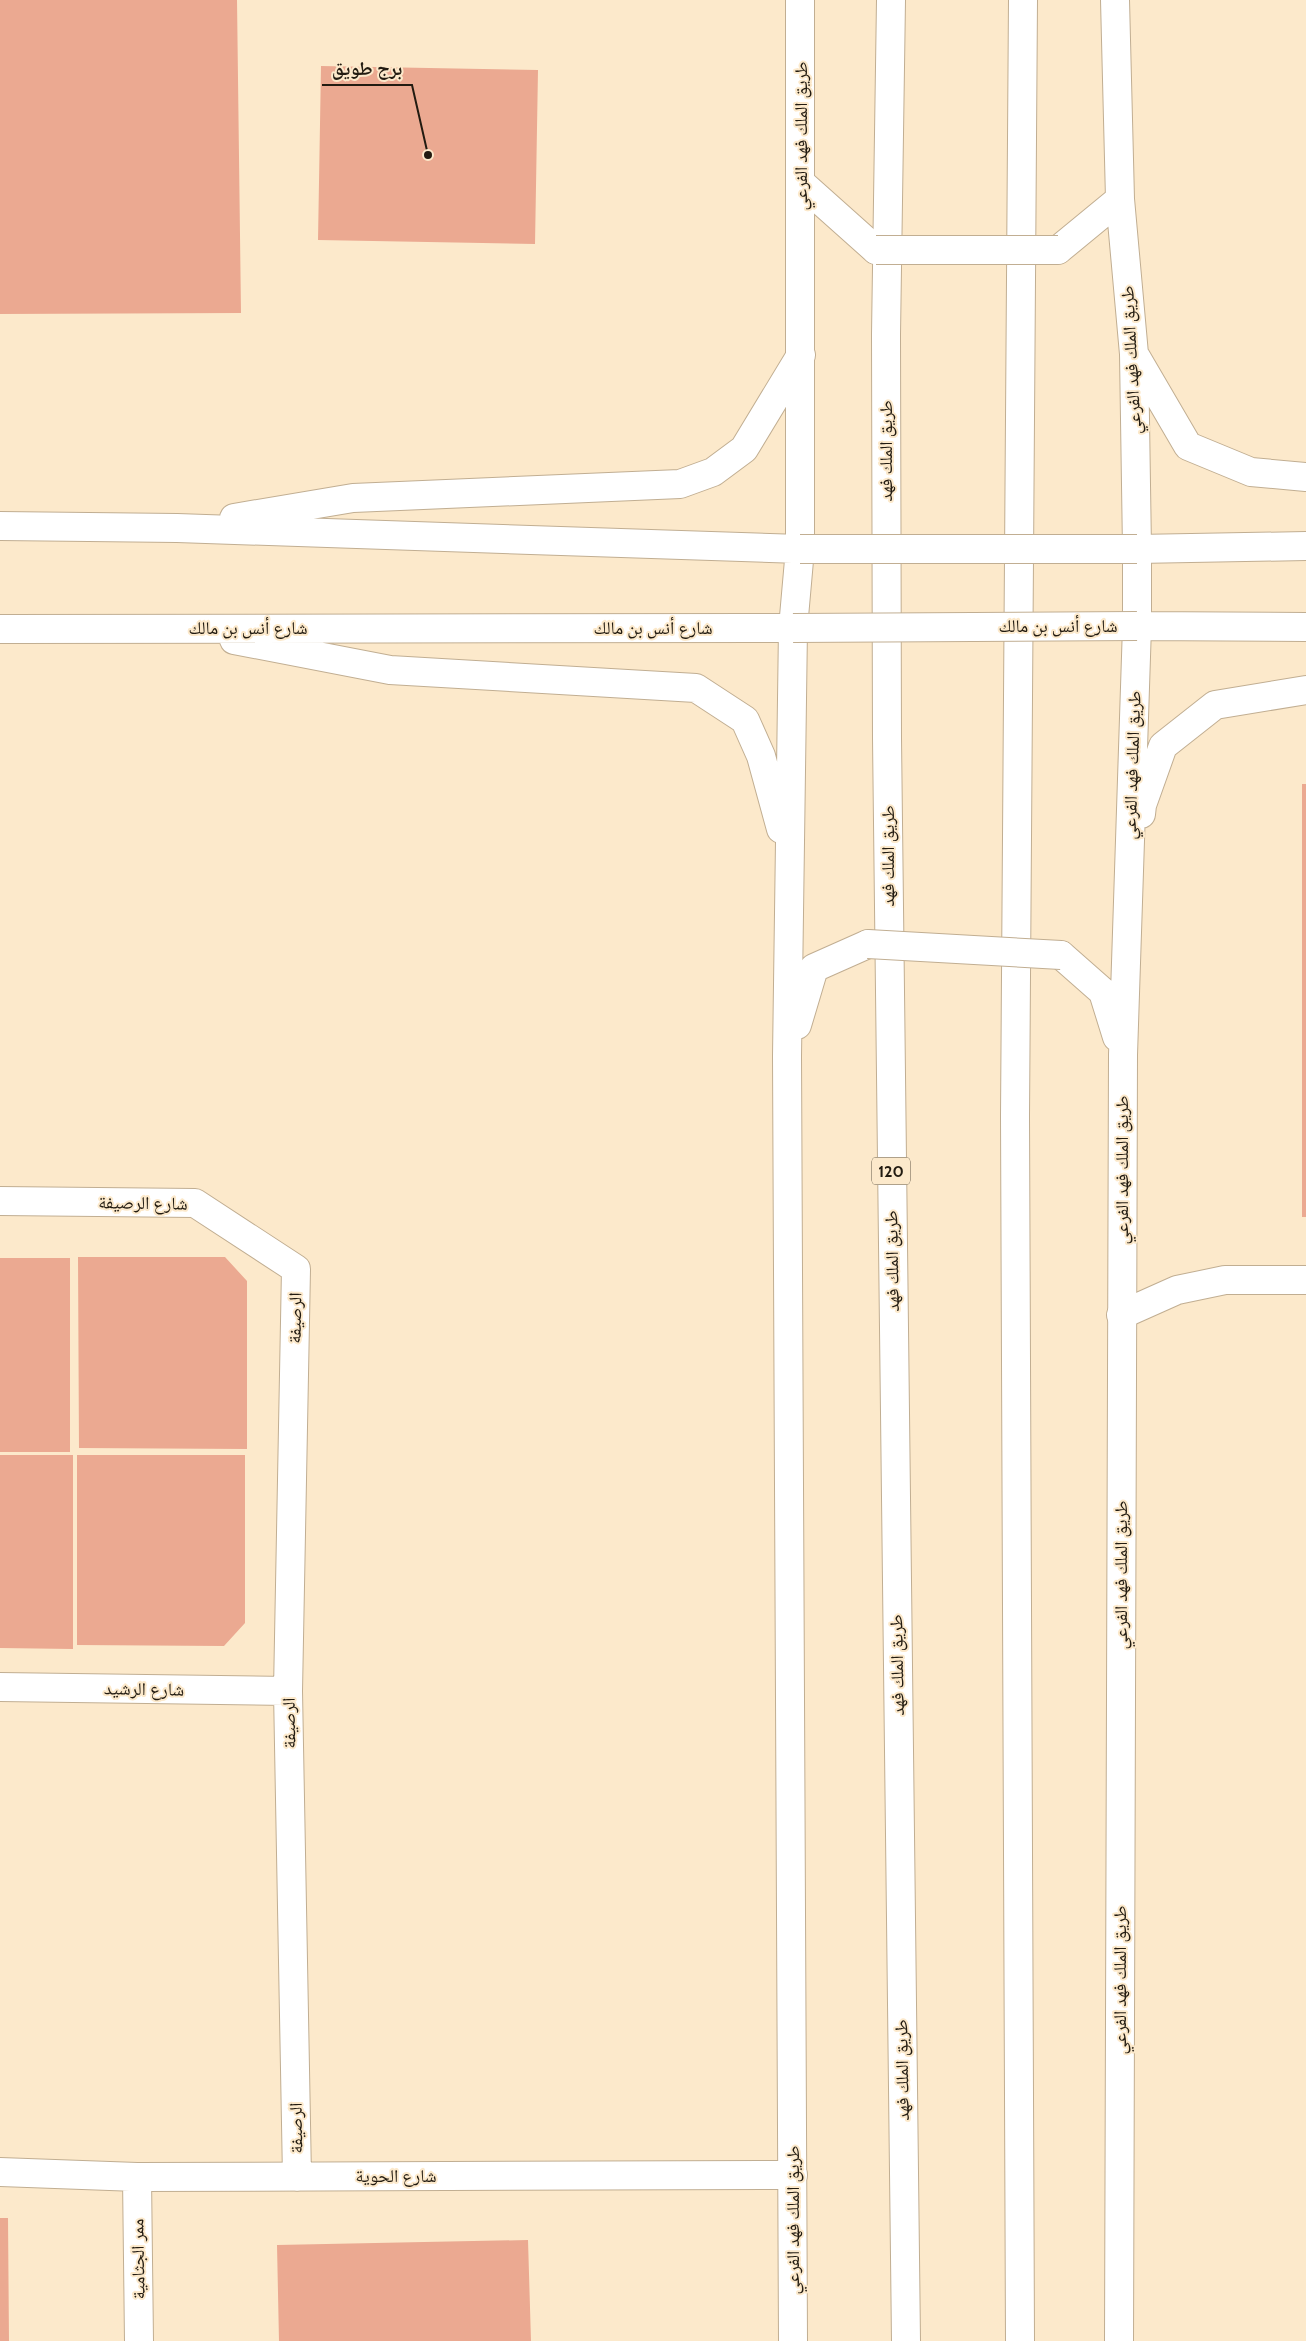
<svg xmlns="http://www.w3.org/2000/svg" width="1306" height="2341" font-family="Cabin,'Noto Naskh Arabic',sans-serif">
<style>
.building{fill:#eba991}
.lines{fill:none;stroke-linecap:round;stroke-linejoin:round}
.minor-casing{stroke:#c1ae92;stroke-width:30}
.major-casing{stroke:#c1ae92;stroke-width:30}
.highway-casing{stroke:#c1ae92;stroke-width:30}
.minor{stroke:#fff;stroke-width:28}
.major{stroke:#fff;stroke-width:28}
.highway{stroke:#fff;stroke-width:28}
.major-bridge-casing{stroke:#c1ae92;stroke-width:30;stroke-linecap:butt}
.major-bridge{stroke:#fff;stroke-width:28}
.labels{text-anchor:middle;stroke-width:4;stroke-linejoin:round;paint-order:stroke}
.shield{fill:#fce9cb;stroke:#635949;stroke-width:1}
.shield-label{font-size:16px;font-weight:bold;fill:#221b11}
.street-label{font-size:18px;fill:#221b11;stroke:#fce9cb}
.leader{fill:none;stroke:#221b11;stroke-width:2}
.callout-dot{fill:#221b11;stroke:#fce9cb;stroke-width:2}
.callout-label{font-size:19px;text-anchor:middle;font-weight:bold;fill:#221b11;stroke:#fce9cb;stroke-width:4;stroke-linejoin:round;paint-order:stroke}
</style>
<rect width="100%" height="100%" fill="#fce9cb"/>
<!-- building -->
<path class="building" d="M0 0H237L241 313 0 314Z
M321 66 538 70 535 244 318 240Z
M1302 784H1306V1217H1302Z
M78 1257H225L247 1281V1449L79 1448Z
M0 1258H70V1452H0Z
M0 1455H73V1649L0 1648Z
M77 1455H245V1623L224 1646 77 1645Z
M0 2218H8L9 2341H0Z
M528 2240 531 2341H279L277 2245Z"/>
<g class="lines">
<defs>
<path id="minor" d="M0 1201 195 1203 296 1269 288 1691 297 2177
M1121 1315 1177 1290 1225 1280H1306
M0 1687 288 1691
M0 2172 137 2177 793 2175
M137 2177 139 2341"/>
<path id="major" d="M1115 0 1120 199 1134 354 1137 549V626L1123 1055 1119 2341
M801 183 876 250
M1058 250 1120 199
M1136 357 1188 446 1251 472 1306 477
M234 518 353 498 680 484 713 472 744 449 801 355
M0 526 177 528 800 549
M1137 549 1306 546
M1137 626 1306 627
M0 629 793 628
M234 640 390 670 696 688 745 720 761 756 781 829
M1141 814 1142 805 1163 746 1215 705 1306 690
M1061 955 1103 992 1117 1037
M797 1025 814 968 868 944
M793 2341 787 1056 793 628 800 549V0"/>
<path id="highway" d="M891 0 886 335 887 738 906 2341
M1020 2341 1015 1117 1023 0"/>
</defs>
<!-- minor casing -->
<use href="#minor" class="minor-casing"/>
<!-- major casing -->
<use href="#major" class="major-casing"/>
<!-- highway casing -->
<use href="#highway" class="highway-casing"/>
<!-- minor -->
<use href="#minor" class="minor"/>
<!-- major -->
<use href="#major" class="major"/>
<!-- highway -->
<use href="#highway" class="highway"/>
<defs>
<path id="major-bridge" d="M876 250H1058
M800 549H1137
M793 628 1137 626
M868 944 1061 955"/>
</defs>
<!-- major-bridge casing -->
<use href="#major-bridge" class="major-bridge-casing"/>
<!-- major-bridge -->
<use href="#major-bridge" class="major-bridge"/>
</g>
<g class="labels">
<!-- shield labels -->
<rect class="shield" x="872" y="1157.5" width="38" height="27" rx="4"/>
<g class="shield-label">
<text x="891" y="1177">120</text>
</g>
<!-- street labels -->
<g class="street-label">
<text transform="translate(801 136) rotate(-90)" y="6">طريق الملك فهد الفرعي</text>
<text transform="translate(1131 360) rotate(-93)" y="6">طريق الملك فهد الفرعي</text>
<text transform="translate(886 451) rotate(-90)" y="6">طريق الملك فهد</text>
<text x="1058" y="632">شارع أنس بن مالك</text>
<text x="248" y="634">شارع أنس بن مالك</text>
<text x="653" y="634">شارع أنس بن مالك</text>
<text transform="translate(1132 765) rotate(-88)" y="6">طريق الملك فهد الفرعي</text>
<text transform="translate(888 856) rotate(-90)" y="6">طريق الملك فهد</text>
<text transform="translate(1122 1170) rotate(-90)" y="6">طريق الملك فهد الفرعي</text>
<text transform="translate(143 1203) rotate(1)" y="6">شارع الرصيفة</text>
<text transform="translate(892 1261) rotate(-91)" y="6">طريق الملك فهد</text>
<text transform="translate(295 1318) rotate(-89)" y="6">الرصيفة</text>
<text transform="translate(1121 1575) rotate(-90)" y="6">طريق الملك فهد الفرعي</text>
<text transform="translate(897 1665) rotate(-91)" y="6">طريق الملك فهد</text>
<text transform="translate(144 1689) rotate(1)" y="6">شارع الرشيد</text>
<text transform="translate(289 1723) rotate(-91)" y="6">الرصيفة</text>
<text transform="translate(1120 1980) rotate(-90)" y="6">طريق الملك فهد الفرعي</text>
<text transform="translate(902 2070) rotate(-91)" y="6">طريق الملك فهد</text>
<text transform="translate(296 2128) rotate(-91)" y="6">الرصيفة</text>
<text x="396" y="2182">شارع الحوية</text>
<text transform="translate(793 2220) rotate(-90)" y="6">طريق الملك فهد الفرعي</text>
<text transform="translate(138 2259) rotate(-91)" y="6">ممر الجثامية</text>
</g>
</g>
<!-- callouts -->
<path class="leader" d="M428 155L412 85H322"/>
<circle class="callout-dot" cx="428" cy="155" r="5"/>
<g class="callout-label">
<text x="367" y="75">برج طويق</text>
</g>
</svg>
